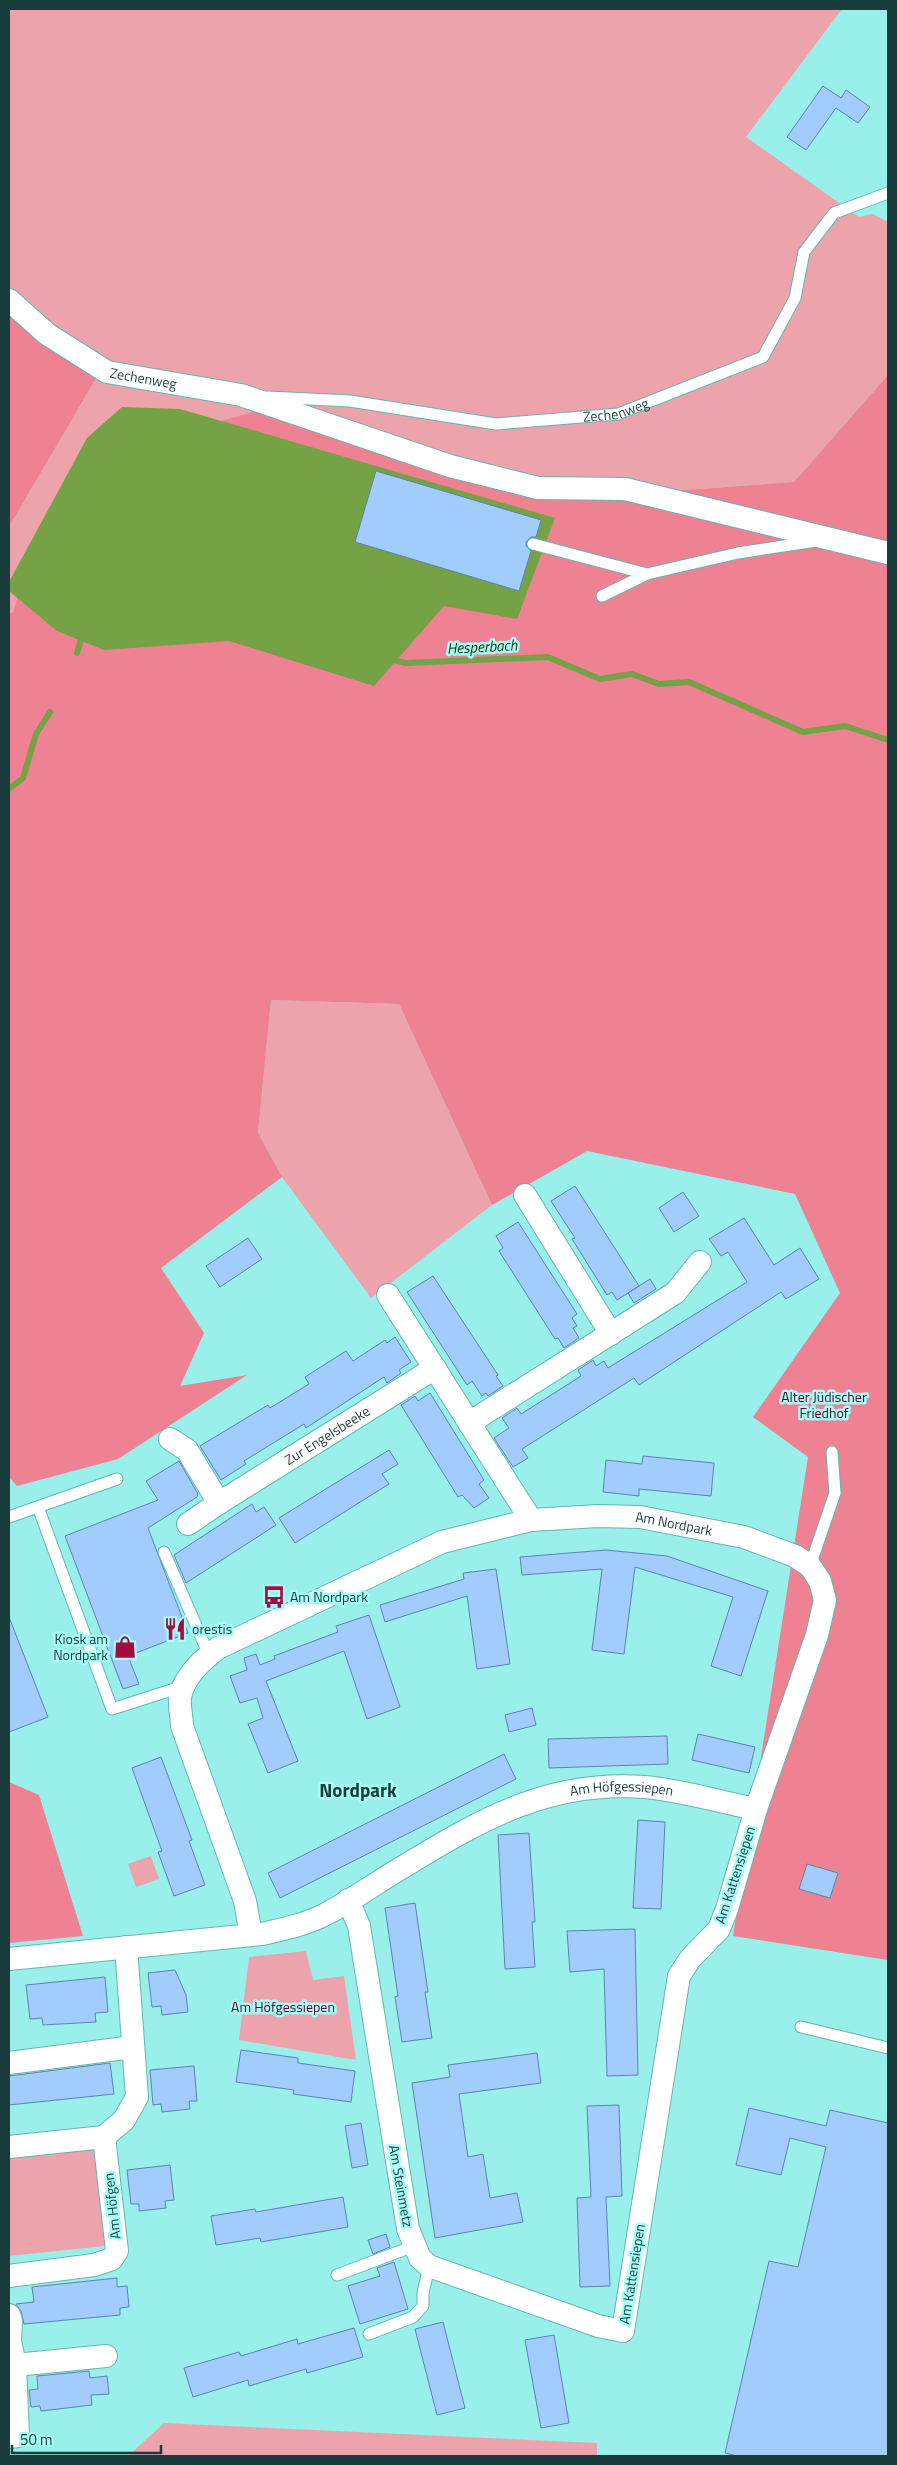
<svg xmlns="http://www.w3.org/2000/svg" width="897" height="2465" font-family="'Titillium Web',sans-serif">
<style>
.green{fill:#eda3ac}
.forest{fill:#ee8192}
.water{fill:#74a245}
.lines{fill:none;stroke-linecap:round;stroke-linejoin:round}
.stream{stroke:#74a245;stroke-width:6}
.building{fill:#a1ccfb;stroke:#5b84b1}
.lane-casing{stroke:#62b7b3;stroke-width:13}
.street-casing{stroke:#62b7b3;stroke-width:24}
.lane{stroke:#fff;stroke-width:11}
.street{stroke:#fff;stroke-width:22}
.labels{text-anchor:middle;stroke-width:5;stroke-linejoin:round;paint-order:stroke}
.street-label{font-size:14px;fill:#193d3c;stroke:#a6fcf7}
.park-label{font-size:14px;fill:#680124;stroke:#a6fcf7}
.poi-label{font-size:14px;fill:#193d3c;stroke:#a6fcf7;text-anchor:start}
.water-label{font-size:15px;font-style:italic;fill:#22350e;stroke:#a6fcf7}
.district-label{font-size:19px;font-weight:bold;fill:#193d3c;stroke:#a6fcf7}
</style>
<rect width="100%" height="100%" fill="#99efea"/>
<!-- green -->
<path class="green" d="M9 9H842L746 137 859 217 873 214 888 222V375L794 482 550 500 263 409 13 614 9 613V527L98 375 9 300Z
M271 1000 399 1004 492 1205 371 1298 282 1177 258 1133Z
M151 1856 159 1879 136 1887 128 1864Z
M306 1951 313 1980 344 1976 356 2060 239 2040 249 1957Z
M95 2148 105 2246 9 2256V2157Z
M164 2423 597 2443V2456H128Z"/>
<!-- forest -->
<path class="forest" d="M9 300 98 375 9 527Z
M888 375V1960L733 1936 808 1457 753 1417 840 1293 795 1194 587 1151 492 1205 399 1004 271 1000 258 1133 282 1177 161 1268 204 1333 180 1386 247 1375 118 1459 17 1486 9 1477V613H13L25 573 187 431 263 409 550 500 794 482Z
M9 1782 39 1795 83 1936 9 1943Z"/>
<!-- water -->
<path class="water" d="M122 407 180 409 555 518 517 619 444 606 374 686 229 641 104 650 57 631 9 591V582L87 438Z"/>
<g class="lines">
<!-- stream -->
<path class="stream" d="M77 653 83 633
M390 659 406 663 548 657 600 679 632 674 659 684 689 682 803 732 845 726 888 740
M9 789 23 778 36 734 50 712"/>
</g>
<!-- building -->
<path class="building" d="M823 86 841 98 846 90 870 107 858 123 836 108 806 150 787 137Z
M376 471 541 520 536 537H531L526 542V546L531 551 519 591 355 542Z
M575 1186 639 1286 617 1300 612 1292 607 1295 572 1239 575 1238 551 1201Z
M683 1192 699 1216 674 1232 659 1208Z
M744 1218 774 1265 800 1248 819 1279 786 1299 781 1292 639 1385 634 1378 522 1449 528 1458 513 1467 494 1438 509 1428 502 1418 517 1408 521 1414 548 1397 581 1376 578 1370 593 1360 596 1366 604 1361 608 1368 747 1282 728 1252 721 1256 709 1239Z
M518 1222 577 1314 572 1318 577 1326 573 1328 579 1338 564 1348 558 1338 555 1339 499 1251 503 1248 496 1236Z
M248 1238 262 1259 220 1287 206 1266Z
M433 1276 498 1375 496 1376 503 1386 488 1396 486 1393 482 1396 472 1381 467 1385 407 1292Z
M650 1279 656 1289 634 1303 628 1293Z
M395 1337 411 1362 399 1370 401 1373 387 1383 384 1377 306 1428 304 1424 244 1461 246 1464 221 1480 200 1446 268 1405 270 1408 309 1384 305 1377 346 1351 353 1361 385 1340 387 1343Z
M430 1393 484 1480 479 1484 489 1498 474 1508 462 1495 458 1497 401 1405 415 1396 418 1401Z
M389 1450 398 1464 382 1474 389 1484 295 1543 279 1518Z
M643 1456 714 1463 711 1496 639 1489V1496L603 1492 606 1460 642 1464Z
M179 1461 198 1494 197 1497 148 1528 188 1633 128 1656 139 1684 123 1689 65 1536 158 1500 146 1481Z
M252 1504 256 1512 264 1507 276 1525 186 1583 174 1555Z
M606 1550 667 1556 768 1591 741 1676 711 1666 733 1597 635 1567 624 1654 592 1650 602 1569 522 1575 520 1557Z
M496 1569 510 1664 477 1669 467 1596 385 1622 380 1605 464 1579 463 1573Z
M369 1615 400 1707 367 1719 344 1651 266 1681 298 1761 268 1773 248 1724 263 1718 257 1698 240 1703 230 1676 247 1670 244 1658 256 1654 260 1665 275 1659 274 1656 338 1632 336 1626Z
M9 1617 48 1717 9 1732Z
M532 1708 536 1725 509 1732 505 1715Z
M698 1734 755 1747 749 1773 692 1760Z
M667 1736 668 1764 549 1768 548 1739Z
M504 1754 516 1779 280 1898 268 1873Z
M161 1757 192 1840 189 1841 205 1885 174 1896 158 1852 162 1851 132 1768Z
M638 1820 665 1822 661 1909 633 1908Z
M529 1833 535 1922H532L535 1967 505 1969 498 1835Z
M807 1864 838 1873 830 1898 799 1889Z
M415 1903 428 1992H425L432 2038 402 2042 395 1997 398 1996 385 1908Z
M635 1929 638 2075 607 2076 604 1969 570 1972 567 1931Z
M175 1970 186 1995 188 2012 162 2015 161 2006 152 2007 148 1973Z
M105 1977 108 2012 95 2013 96 2022 43 2025 42 2018 30 2019 26 1985Z
M241 2050 298 2058V2063L355 2071 351 2102 293 2094 294 2090 236 2082Z
M537 2053 541 2083 459 2094 468 2157 483 2154 490 2198 517 2193 523 2222 435 2238 412 2083 450 2077 448 2065Z
M110 2063 114 2094 9 2105V2076Z
M194 2066 197 2101H189L190 2109 162 2112 161 2104 153 2105 150 2070Z
M619 2105 622 2196 606 2197 610 2286 580 2287 577 2198 591 2197 587 2106Z
M749 2108 826 2126 830 2110 888 2123V2456H737L725 2453 769 2261 798 2267 826 2147 790 2138 781 2175 736 2165Z
M361 2123 368 2165 352 2168 345 2126Z
M170 2165 174 2200 165 2201 166 2208 139 2211V2204H131L127 2170Z
M343 2197 348 2227 261 2242 260 2238 216 2245 211 2216 255 2209 256 2212Z
M386 2234 390 2247 373 2254 368 2240Z
M394 2262 408 2309 360 2324 348 2286 380 2276 377 2268Z
M117 2278V2287L127 2286 129 2307 120 2308V2315L24 2324 21 2311 16 2304 34 2302 32 2287Z
M443 2322 465 2408 437 2415 415 2329Z
M354 2328 363 2357 307 2373 306 2369 249 2386 248 2380 193 2397 184 2368 239 2352 241 2356 297 2339 298 2344Z
M554 2335 569 2423 541 2428 525 2340Z
M89 2371 90 2378 107 2376 109 2394 91 2395 92 2405 41 2411 40 2406 31 2407 29 2390 38 2389 37 2376Z"/>
<g class="lines">
<defs>
<g id="lane">
<path id="s1" d="M268 397 350 401 496 424 618 414 763 357 795 298 804 252 834 213 888 193"/>
<path d="M533 544 647 574 738 553 816 541"/>
<path d="M602 596 647 574"/>
<path d="M38 1507 112 1709 184 1686"/>
<path d="M9 1517 117 1479"/>
<path d="M164 1552 209 1655"/>
<path d="M810 1566 835 1493 832 1452"/>
<path d="M801 2027 888 2048"/>
<path d="M337 2275 414 2246"/>
<path d="M369 2334 413 2317 423 2306V2293L429 2266"/>
</g>
<g id="street">
<path id="s2" d="M9 300 47 334 107 372 241 395 450 466 538 488 625 489 888 553"/>
<path d="M525 1195 611 1334"/>
<path d="M388 1295 531 1520"/>
<path d="M469 1423 675 1293 700 1262"/>
<path d="M170 1439 187 1450 219 1503"/>
<path id="s3" d="M188 1524 219 1503 435 1368"/>
<path id="s4" d="M251 1935 245 1901 182 1726C182 1717 179 1707 180 1698 183 1677 202 1660 218 1648L442 1542 531 1520 598 1516 640 1517 744 1537 795 1556 810 1566 820 1581 825 1600 817 1635 756 1809 727 1909 719 1929 690 1959 679 1976 623 2331 598 2326 429 2266 420 2258 408 2229 359 1926 348 1900"/>
<path id="s5" d="M9 1959 262 1934C283 1929 304 1925 324 1915 353 1900 380 1880 408 1864 485 1817 552 1780 644 1787 682 1790 719 1802 756 1809"/>
<path d="M9 2063 133 2047"/>
<path d="M9 2147 104 2137"/>
<path d="M9 2276 94 2265 112 2259 117 2251 104 2137 124 2120 137 2097 126 1947"/>
<path d="M9 2315 11 2321 10 2341 15 2365 18 2436 9 2437"/>
<path d="M15 2365 106 2356"/>
</g>
</defs>
<!-- lane casing -->
<use href="#lane" class="lane-casing"/>
<!-- street casing -->
<use href="#street" class="street-casing"/>
<!-- lane -->
<use href="#lane" class="lane"/>
<!-- street -->
<use href="#street" class="street"/>
</g>
<!-- icons -->
<defs>
<symbol id="bus-bare" viewBox="-9 -9 18 18"><path d="M-5-6H5V4H4V6H2V4H-2V6H-4V4H-5ZM-3.5-4V0h7V-4ZM-3.5 1.2v1.5H-2V1.2ZM2 1.2v1.5H3.5V1.2Z" fill="#a50c3f" stroke="#a6fcf7" stroke-width="2.5" paint-order="stroke"/></symbol>
<symbol id="restaurant-bare" viewBox="-9 -9 18 18"><path d="M-5-6h1v4h1v-4h1v4h1v-4h1v5L-1.5 .5V6h-2V.5L-5-1ZM5-6V6H3V1.5H1.5Q1.5-4 5-6Z" fill="#a50c3f" stroke="#a6fcf7" stroke-width="2.5" paint-order="stroke"/></symbol>
<symbol id="shop-bare" viewBox="-9 -9 18 18"><path d="M-5-2.5h2.3a2.7 3.5 0 0 1 5.4 0H5L5.5 6h-11ZM-1.5-2.5h3a1.5 2.3 0 0 0-3 0Z" fill="#a50c3f" stroke="#a6fcf7" stroke-width="2.5" paint-order="stroke"/></symbol>
</defs>
<g fill-rule="evenodd">
<use href="#bus-bare" x="258" y="1581" width="32" height="32"/>
<use href="#restaurant-bare" x="159" y="1613" width="32" height="32"/>
<use href="#shop-bare" x="109" y="1631" width="32" height="32"/>
</g>
<g class="labels">
<!-- street labels -->
<g class="street-label">
<text dy="5" stroke="none"><textPath href="#s2" startOffset="159">Zechenweg</textPath></text>
<text dy="5" stroke="none"><textPath href="#s1" startOffset="351">Zechenweg</textPath></text>
<text dy="5" stroke="none"><textPath href="#s3" startOffset="165">Zur Engelsbeeke</textPath></text>
<text dy="5" stroke="none"><textPath href="#s4" startOffset="796">Am Nordpark</textPath></text>
<text dy="5" stroke="none"><textPath href="#s5" startOffset="648">Am Höfgessiepen</textPath></text>
<text transform="translate(735 1875) rotate(-72)" y="5">Am Kattensiepen</text>
<text transform="translate(401 2186) rotate(80)" y="5">Am Steinmetz</text>
<text transform="translate(112 2206) rotate(-96)" y="5">Am Höfgen</text>
<text transform="translate(632 2274) rotate(-81)" y="5">Am Kattensiepen</text>
</g>
<!-- park labels -->
<g class="park-label">
<text x="824" y="1402">Alter Jüdischer<tspan x="824" dy="16">Friedhof</tspan></text>
<text x="283" y="2012">Am Höfgessiepen</text>
</g>
<!-- poi labels -->
<g class="poi-label">
<text x="290" y="1602">Am Nordpark</text>
<text x="192" y="1634">orestis</text>
<text x="108" y="1644" text-anchor="end">Kiosk am<tspan x="108" dy="16">Nordpark</tspan></text>
</g>
<!-- water labels -->
<g class="water-label">
<text transform="translate(482 647) rotate(-3)" y="5">Hesperbach</text>
</g>
<!-- district labels -->
<g class="district-label">
<text x="358" y="1797">Nordpark</text>
</g>
</g>
<!-- border -->
<rect width="897" height="2465" fill="none" stroke="#193d3c" stroke-width="20"/>
<!-- scale -->
<path d="M12 2445v8h149v-8" fill="none" stroke="#193d3c" stroke-width="2.5"/>
<text x="20" y="2445" font-size="15" fill="#193d3c" stroke="#a6fcf7" stroke-width="4" paint-order="stroke">50 m</text>
</svg>
